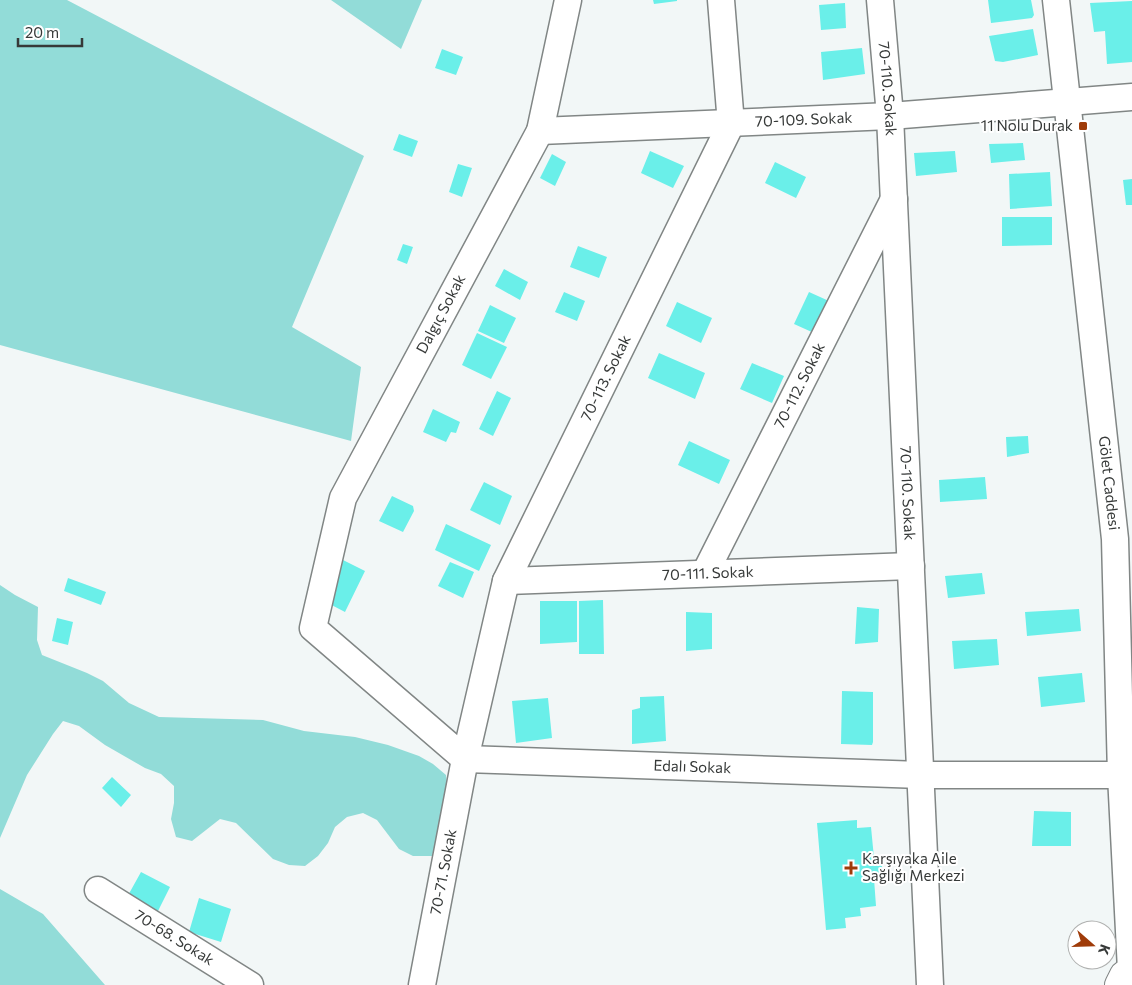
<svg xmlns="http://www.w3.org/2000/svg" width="1132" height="985" font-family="Commissioner,sans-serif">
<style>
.green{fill:#92dcd8}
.building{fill:#6aefe9}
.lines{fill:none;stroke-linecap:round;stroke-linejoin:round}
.minor-casing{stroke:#818685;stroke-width:29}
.tertiary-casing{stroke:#818685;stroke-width:30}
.minor{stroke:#fff;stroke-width:26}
.tertiary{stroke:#fff;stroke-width:28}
.poi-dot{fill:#9f3b09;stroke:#fff;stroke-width:2}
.labels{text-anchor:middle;stroke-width:4;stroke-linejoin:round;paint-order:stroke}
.street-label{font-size:15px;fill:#363938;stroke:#fff}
.poi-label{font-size:15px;fill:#363938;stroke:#fff;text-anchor:end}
</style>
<rect width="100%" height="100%" fill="#f2f7f7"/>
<!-- green -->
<path class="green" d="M0 0H67L364 156 292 327 361 367 351 441 0 345Z
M331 0H422L401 49Z
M0 585 15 595 38 607 37 640 42 655 87 673 103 681 129 703 159 717 263 720 304 731 355 737 388 745 419 756 433 764 446 775 448 793 432 856H413L399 849 377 820 363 813 347 817 335 827 328 843 318 856 305 866 289 865 273 859 236 823 220 819 192 841 176 837 171 819 174 803V786L161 774 145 768 105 745 79 726 63 721 53 734 27 775 0 838Z
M0 889 43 914 105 985H0Z"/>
<!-- building -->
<path class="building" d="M653 0H677V1L654 4Z
M988 0H1031L1034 15 1032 18 991 23Z
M1132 1V62L1107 64 1105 31 1094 32 1090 3Z
M845 3 846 28 821 30 819 5Z
M1033 29 1038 55 1003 62 995 61 989 36Z
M862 48 865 74 823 80 821 52Z
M442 49 463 57 456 75 435 68Z
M399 134 418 141 412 157 393 150Z
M1023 143 1025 160 991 163 989 144Z
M650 151 684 166 673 188 641 173Z
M955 151 957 172 916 176 914 153Z
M552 154 566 162 555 186 540 178Z
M775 162 806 177 796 198 765 183Z
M458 164 472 168 462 197 449 192Z
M1050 172 1052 206 1010 209 1009 174Z
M1132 179V205H1126L1123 180Z
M1002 217H1052V245L1002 246Z
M403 244 413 247 407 264 397 260Z
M578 246 607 257 599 278 570 267Z
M504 269 528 282 520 300 495 286Z
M564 292 585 301 577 321 555 312Z
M809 292 829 301 814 333 794 324Z
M677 302 712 318 701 343 666 326Z
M490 305 516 318 504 343 478 331Z
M477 333 507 347 491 379 462 365Z
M659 353 705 373 695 399 648 378Z
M752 363 784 376 772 403 740 389Z
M497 391 511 398 493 436 479 429Z
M433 409 460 422 456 433 451 432 446 442 423 432Z
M1028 436 1029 453 1007 457 1006 437Z
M689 441 730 460 719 484 678 465Z
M985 477 987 499 940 502 939 480Z
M484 482 512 496 500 525 470 510Z
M392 496 413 506 414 511 403 532 379 521Z
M446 524 491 545 479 571 435 550Z
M341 559 365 571 345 612 320 599Z
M450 562 474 572 463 598 438 586Z
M982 573 985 594 948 598 945 576Z
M68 578 106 592 101 605 64 591Z
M603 600 604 654H579V601Z
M540 601H577V642L540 644Z
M857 607 879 609 878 642 855 644Z
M1079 609 1081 631 1027 636 1025 612Z
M686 612 712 613V649L686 651Z
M57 618 73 622 68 645 52 641Z
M997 639 999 665 954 669 952 641Z
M1082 673 1085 702 1041 707 1038 677Z
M842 691 873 692V742L872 745 841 744Z
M664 696 666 741 632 744V710L640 708V697Z
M548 698 552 738 516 743 512 701Z
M112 777 131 795 121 807 102 788Z
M1034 811 1071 812V846H1032Z
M857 820V828L871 827 874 858 881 857 883 878 874 879 876 906 860 908 861 916 845 918 846 928 826 930 817 823Z
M141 872 170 887 156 915 126 899Z
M199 898 231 909 221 942 189 932Z"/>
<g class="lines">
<defs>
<g id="minor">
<path id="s1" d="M568 0 540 131 343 498 313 628 465 759 921 775H1132"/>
<path id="s2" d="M880 0 890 116 930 985"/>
<path id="s3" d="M1056 0 1115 539 1121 775 1131 970"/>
<path id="s4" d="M540 131 890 116 1132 97"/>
<path id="s5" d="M705 573 894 199"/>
<path id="s6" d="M506 581 911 566"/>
<path id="s7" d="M98 890 250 985"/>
<path id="s8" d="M422 985 465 759 506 581 731 124 721 0"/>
</g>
<path id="tertiary" d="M1119 985 1124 975 1132 970"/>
</defs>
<!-- minor casing -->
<use href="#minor" class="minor-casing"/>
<!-- tertiary casing -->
<use href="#tertiary" class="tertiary-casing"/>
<!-- minor -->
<use href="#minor" class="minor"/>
<!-- tertiary -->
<use href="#tertiary" class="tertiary"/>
</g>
<!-- markers -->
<g class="poi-dot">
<rect x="1078" y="121" width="10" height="10" rx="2.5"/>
<path d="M848.5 860.5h5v5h5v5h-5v5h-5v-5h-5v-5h5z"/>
</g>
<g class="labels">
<!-- street labels -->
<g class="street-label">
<text dy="5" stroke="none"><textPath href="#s2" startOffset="89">70-110. Sokak</textPath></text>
<text dy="5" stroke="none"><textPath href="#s4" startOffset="264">70-109. Sokak</textPath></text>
<text transform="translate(441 314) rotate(-62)" y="5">Dalgıç Sokak</text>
<text dy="5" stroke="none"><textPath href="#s8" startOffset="639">70-113. Sokak</textPath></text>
<text dy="5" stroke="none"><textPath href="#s5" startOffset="210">70-112. Sokak</textPath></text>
<text dy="5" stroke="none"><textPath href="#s3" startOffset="486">Gölet Caddesi</textPath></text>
<text dy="5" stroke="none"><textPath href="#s2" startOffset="494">70-110. Sokak</textPath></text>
<text dy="5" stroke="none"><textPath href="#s6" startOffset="202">70-111. Sokak</textPath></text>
<text dy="5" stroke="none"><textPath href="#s1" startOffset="1112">Edalı Sokak</textPath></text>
<text dy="5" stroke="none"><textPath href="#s8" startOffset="115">70-71. Sokak</textPath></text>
<text dy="5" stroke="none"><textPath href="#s7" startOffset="90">70-68. Sokak</textPath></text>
</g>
<!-- poi labels -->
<g class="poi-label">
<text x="1073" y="131">11 Nolu Durak</text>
<text x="862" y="864" text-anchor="start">Karşıyaka Aile<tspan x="862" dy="17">Sağlığı Merkezi</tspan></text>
</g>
</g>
<!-- north arrow -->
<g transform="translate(1092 945) rotate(110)"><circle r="24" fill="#ffffff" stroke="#afb0af"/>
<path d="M0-4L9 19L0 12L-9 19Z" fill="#9f3b09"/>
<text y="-8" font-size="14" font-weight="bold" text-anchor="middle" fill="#363938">K</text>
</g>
<!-- scale -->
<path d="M18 38v8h64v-8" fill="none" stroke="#363938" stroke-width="2.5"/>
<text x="25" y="38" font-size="15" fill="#363938" stroke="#ffffff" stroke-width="4" paint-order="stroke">20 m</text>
</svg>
